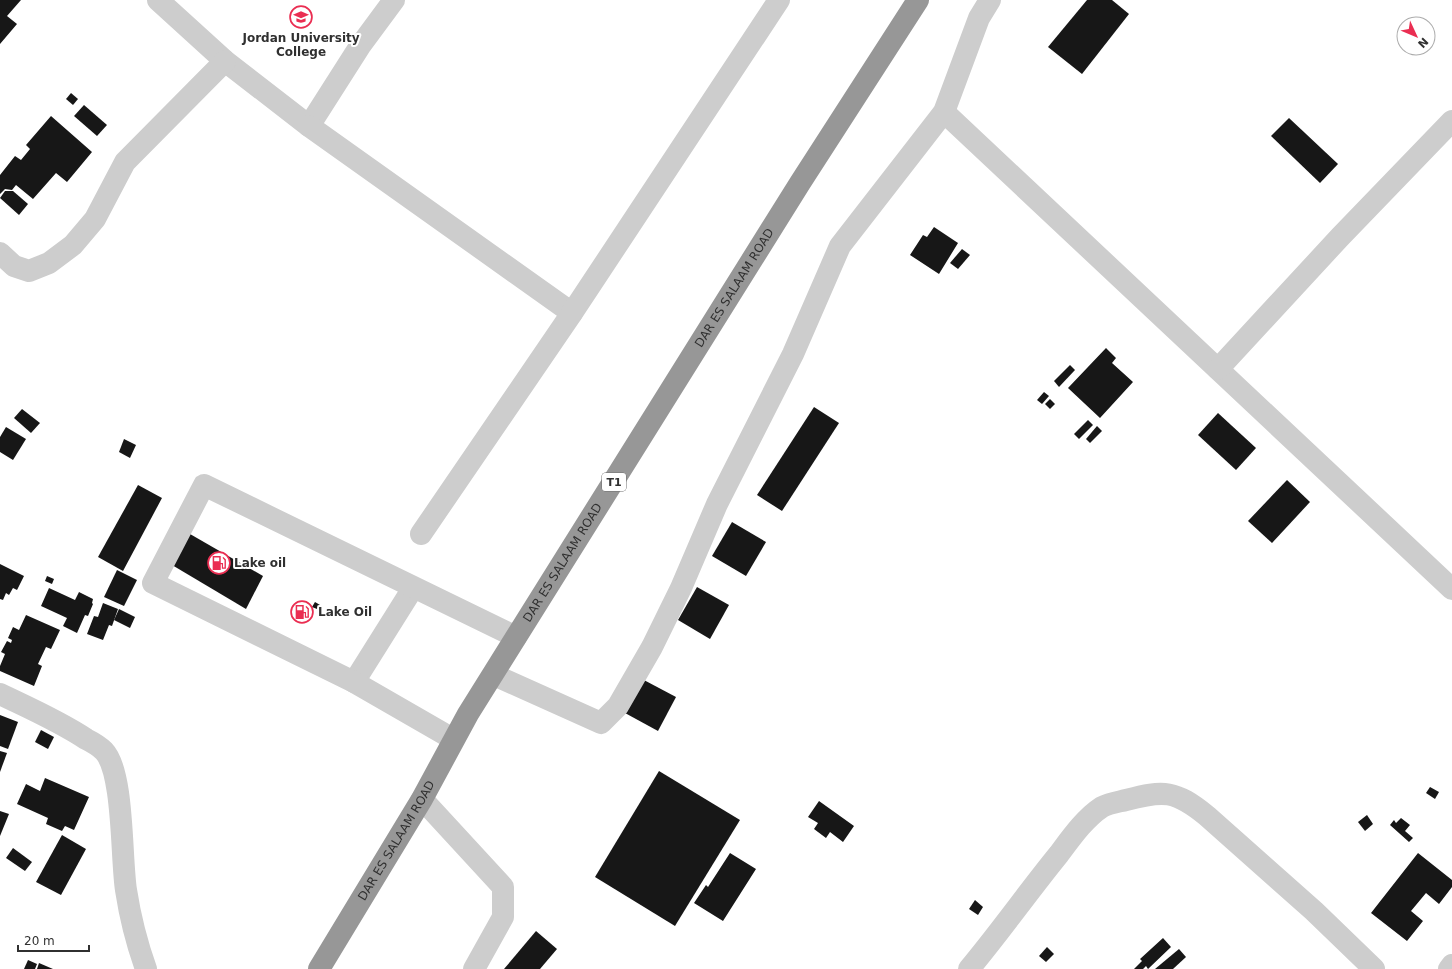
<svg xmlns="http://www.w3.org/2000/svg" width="1452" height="969" font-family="'DejaVu Sans',sans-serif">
	<rect width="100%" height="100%" fill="#fff"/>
	<g fill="#171717">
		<path d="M 0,0 L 21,0 L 7,16 L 17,24 L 0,44 Z"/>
		<path d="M 1087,0 L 1112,0 L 1129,14 L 1082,74 L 1048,47 Z"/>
		<path d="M 71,93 L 78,99 L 73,105 L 66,99 Z"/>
		<path d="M 84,105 L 107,125 L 97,136 L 74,116 Z"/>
		<path d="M 51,116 L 92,152 L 67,182 L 56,173 L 33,199 L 16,185 L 12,190 L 5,189 L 0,194 L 0,175 L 15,156 L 21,160 L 30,149 L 26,145 Z"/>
		<path d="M 1289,118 L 1338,164 L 1320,183 L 1271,136 Z"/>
		<path d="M 5,191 L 13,191 L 28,204 L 19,215 L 0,198 Z"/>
		<path d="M 934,227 L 958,243 L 939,274 L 910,255 L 923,235 L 927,237 Z"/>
		<path d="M 962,249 L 970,255 L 958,269 L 950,263 Z"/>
		<path d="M 1106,348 L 1116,358 L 1112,363 L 1133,382 L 1100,418 L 1068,388 Z"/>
		<path d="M 1070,365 L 1075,370 L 1059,387 L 1054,381 Z"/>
		<path d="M 1044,392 L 1049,396 L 1042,404 L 1037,400 Z"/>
		<path d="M 1050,399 L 1055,404 L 1050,409 L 1045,404 Z"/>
		<path d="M 814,407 L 839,423 L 782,511 L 757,495 Z"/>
		<path d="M 22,409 L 40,423 L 31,433 L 14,418 Z"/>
		<path d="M 1218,413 L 1256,448 L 1236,470 L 1198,435 Z"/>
		<path d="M 1088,420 L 1093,425 L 1079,439 L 1074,434 Z"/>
		<path d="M 1097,426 L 1102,431 L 1090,443 L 1086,439 Z"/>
		<path d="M 6,427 L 26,439 L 13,460 L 0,452 L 0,437 Z"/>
		<path d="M 124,439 L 136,445 L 130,458 L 119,452 Z"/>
		<path d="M 1287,480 L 1310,502 L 1272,543 L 1248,521 Z"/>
		<path d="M 138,485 L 162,498 L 123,571 L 98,557 Z"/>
		<path d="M 732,522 L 766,542 L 746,576 L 712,556 Z"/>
		<path d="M 190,534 L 263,576 L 246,609 L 172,565 Z"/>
		<path d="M 0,564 L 24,576 L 17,590 L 13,588 L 9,595 L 6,593 L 3,600 L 0,599 Z"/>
		<path d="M 117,570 L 137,580 L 124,606 L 104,597 Z"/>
		<path d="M 47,576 L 54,579 L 52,584 L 45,581 Z"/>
		<path d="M 697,587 L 729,605 L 710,639 L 678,620 Z"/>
		<path d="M 49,588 L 75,600 L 79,592 L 93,599 L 92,603 L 93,604 L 88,616 L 85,615 L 77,633 L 63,626 L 67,618 L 41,606 Z"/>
		<path d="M 315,602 L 320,605 L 317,609 L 312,607 Z"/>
		<path d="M 103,603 L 118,609 L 112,626 L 109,625 L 103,640 L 87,634 L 94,616 L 98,617 Z"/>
		<path d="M 119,609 L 135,617 L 130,628 L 114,620 Z"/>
		<path d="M 305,610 L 310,613 L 308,617 L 302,614 Z"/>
		<path d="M 26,615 L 60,630 L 51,649 L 46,647 L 38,664 L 42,666 L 34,686 L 0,671 L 0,666 L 5,654 L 1,652 L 7,641 L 11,643 L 12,640 L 8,638 L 13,627 L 19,630 Z"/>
		<path d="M 642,679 L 676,697 L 658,731 L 625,713 Z"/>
		<path d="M 0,715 L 18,722 L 8,749 L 0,746 Z"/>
		<path d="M 41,730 L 54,737 L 48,749 L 35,742 Z"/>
		<path d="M 0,751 L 7,753 L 0,772 Z"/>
		<path d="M 659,771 L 740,820 L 675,926 L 595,877 Z"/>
		<path d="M 45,778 L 89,797 L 74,830 L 65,826 L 62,831 L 46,824 L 48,818 L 17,804 L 26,784 L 40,791 Z"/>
		<path d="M 1430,787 L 1439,792 L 1435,799 L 1426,793 Z"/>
		<path d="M 819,801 L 854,826 L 843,842 L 830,832 L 826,838 L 814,829 L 818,823 L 808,817 Z"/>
		<path d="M 0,811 L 9,814 L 0,836 Z"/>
		<path d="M 1367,815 L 1373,824 L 1365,831 L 1358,822 Z"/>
		<path d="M 1401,818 L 1410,825 L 1405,831 L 1413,838 L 1409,842 L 1390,825 L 1394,820 L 1396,823 Z"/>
		<path d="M 62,835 L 86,849 L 61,895 L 36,882 Z"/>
		<path d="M 13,848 L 32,862 L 25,871 L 6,858 Z"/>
		<path d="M 730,853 L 756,869 L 723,921 L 694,903 L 706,885 L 708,887 Z"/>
		<path d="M 1418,853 L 1452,880 L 1452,887 L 1439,904 L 1426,893 L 1411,911 L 1423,921 L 1407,941 L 1371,913 Z"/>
		<path d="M 975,900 L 983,907 L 978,915 L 969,909 Z"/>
		<path d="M 536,931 L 557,949 L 540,969 L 504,969 Z"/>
		<path d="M 1163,938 L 1171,947 L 1148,969 L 1146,966 L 1143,969 L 1134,969 L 1142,961 L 1140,959 Z"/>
		<path d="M 1047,947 L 1054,954 L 1046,962 L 1039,956 Z"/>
		<path d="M 1179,949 L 1186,957 L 1173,969 L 1155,969 Z"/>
		<path d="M 28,960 L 37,964 L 35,969 L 24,969 Z"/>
		<path d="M 39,963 L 53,969 L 37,969 Z"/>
	</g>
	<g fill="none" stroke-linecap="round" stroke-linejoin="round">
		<g stroke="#cdcdcd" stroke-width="22">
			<path d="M 158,0 L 225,61 L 309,126 L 360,46 L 394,0"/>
			<path d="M 944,112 L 1452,589"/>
			<path d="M 309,126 L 572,313"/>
			<path d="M 0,253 L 14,266 L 29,271 L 49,263 L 73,245 L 95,219 L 125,162 L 225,61"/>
			<path d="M 1218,369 L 1340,237 L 1452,121"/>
			<path d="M 421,534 L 572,313 L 779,0"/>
			<path d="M 494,675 L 601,723 L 618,706 L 652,647 L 681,588 L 717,504 L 793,354 L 840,246 L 944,112 L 979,18 L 990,0"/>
			<path d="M 354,682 L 413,588"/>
			<path d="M 0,694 C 29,708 59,721 86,739 C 92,742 99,746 104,751 C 124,772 121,858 126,890 C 130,916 137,944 146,969"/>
			<path d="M 453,739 L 354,682 L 153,583 L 204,485 L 516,637"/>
			<path d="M 422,799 L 503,887 L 503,917 L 474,969"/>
			<path d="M 969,969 C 1000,932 1028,892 1059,854 C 1071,838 1085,818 1102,807 C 1110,803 1118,802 1126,800 C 1164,790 1175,790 1207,816 L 1314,911 L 1374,969"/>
			<path d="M 1449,969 L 1452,965"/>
		</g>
		<path stroke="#979797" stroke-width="22" id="s1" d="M 319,969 L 422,799 L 468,714 L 800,183 L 918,0"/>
	</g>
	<defs>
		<g id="university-ring" transform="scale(1.15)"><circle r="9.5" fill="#fff" stroke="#ea2e52" stroke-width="1.5"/><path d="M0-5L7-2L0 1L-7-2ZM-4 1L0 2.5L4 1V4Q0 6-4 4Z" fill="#ea2e52"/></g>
		<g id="fuel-ring" transform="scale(1.15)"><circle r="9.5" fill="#fff" stroke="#ea2e52" stroke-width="1.5"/><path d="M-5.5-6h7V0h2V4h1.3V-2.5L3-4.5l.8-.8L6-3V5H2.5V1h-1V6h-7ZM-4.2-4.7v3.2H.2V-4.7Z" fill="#ea2e52"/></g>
	</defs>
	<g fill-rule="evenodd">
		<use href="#university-ring" x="301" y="17"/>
		<use href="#fuel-ring" x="219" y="563"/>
		<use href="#fuel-ring" x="302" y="612"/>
	</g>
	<g text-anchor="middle" stroke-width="4" stroke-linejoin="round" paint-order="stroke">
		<rect fill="#fff" stroke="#6e6e6e" stroke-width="1" x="602" y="473" width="24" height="18" rx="3"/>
		<g font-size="11" font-weight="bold" fill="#303030">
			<text x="614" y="486">T1</text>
		</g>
		<g font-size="12" font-weight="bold" fill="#303030" stroke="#fff" text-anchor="start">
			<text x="301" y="42" text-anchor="middle">Jordan University<tspan x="301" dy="14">College</tspan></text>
			<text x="234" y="567">Lake oil</text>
			<text x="318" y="616">Lake Oil</text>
		</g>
		<g font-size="12" fill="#303030" stroke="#fff">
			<text dy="4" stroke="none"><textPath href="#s1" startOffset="798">DAR ES SALAAM ROAD</textPath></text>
			<text dy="4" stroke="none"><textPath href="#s1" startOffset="474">DAR ES SALAAM ROAD</textPath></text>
			<text dy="4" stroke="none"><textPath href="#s1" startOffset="150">DAR ES SALAAM ROAD</textPath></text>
		</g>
	</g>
	<g transform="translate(1416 36) rotate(134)"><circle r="19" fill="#ffffff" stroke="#acacac"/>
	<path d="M0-3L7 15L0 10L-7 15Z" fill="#ea2e52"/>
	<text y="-6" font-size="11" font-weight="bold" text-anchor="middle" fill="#303030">N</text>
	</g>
	<path d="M18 945v6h71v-6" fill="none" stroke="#303030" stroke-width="2"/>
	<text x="24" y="945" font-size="12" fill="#303030" stroke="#ffffff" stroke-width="3" paint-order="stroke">20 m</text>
</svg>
